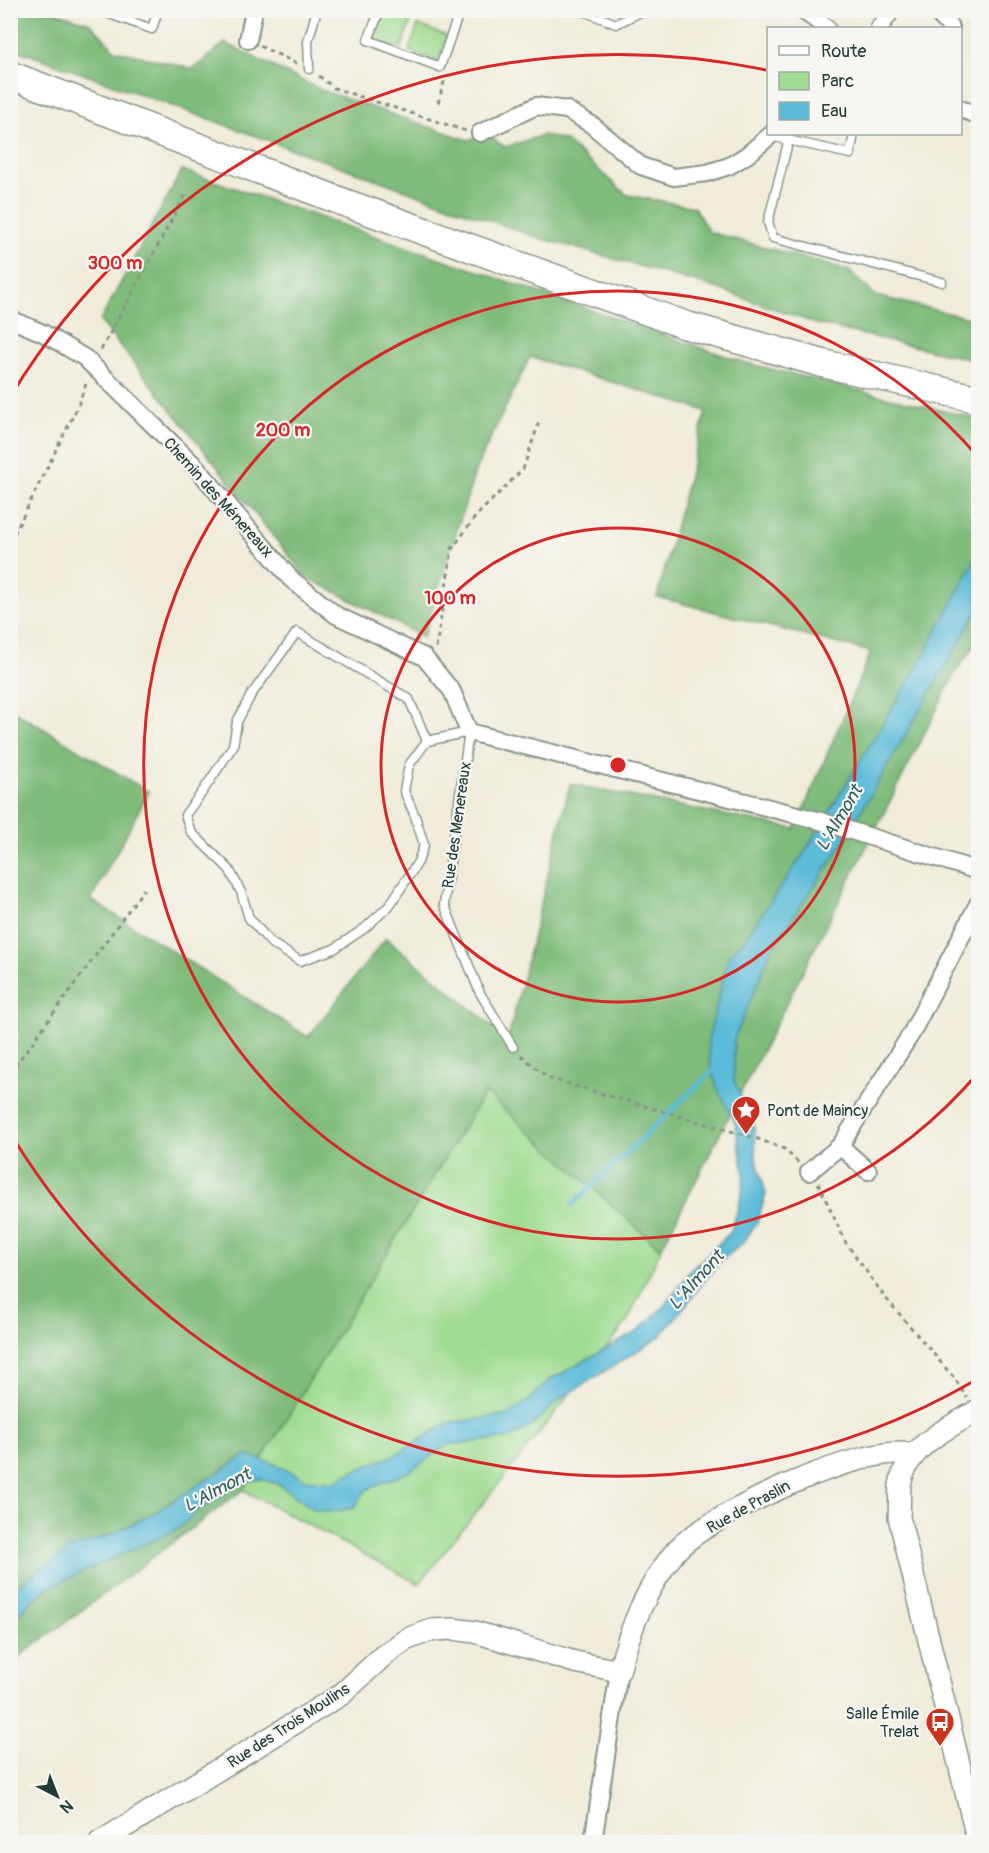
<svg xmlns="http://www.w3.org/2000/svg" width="989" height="1853" font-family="Pangolin,sans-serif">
	<rect width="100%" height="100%" fill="#f6f6f2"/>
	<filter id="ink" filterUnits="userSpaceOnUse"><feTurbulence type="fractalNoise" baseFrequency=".0167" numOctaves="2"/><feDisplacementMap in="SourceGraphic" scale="12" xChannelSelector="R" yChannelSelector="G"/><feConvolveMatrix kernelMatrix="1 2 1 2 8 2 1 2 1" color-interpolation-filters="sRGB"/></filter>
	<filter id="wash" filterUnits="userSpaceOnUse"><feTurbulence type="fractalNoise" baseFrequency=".008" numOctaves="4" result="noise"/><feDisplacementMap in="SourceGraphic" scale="24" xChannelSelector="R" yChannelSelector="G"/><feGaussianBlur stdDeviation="1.35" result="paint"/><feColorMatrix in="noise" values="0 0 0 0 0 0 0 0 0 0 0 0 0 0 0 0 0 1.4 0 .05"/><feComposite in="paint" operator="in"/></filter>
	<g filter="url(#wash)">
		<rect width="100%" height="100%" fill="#f1ecda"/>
		<g fill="#9fdb90" stroke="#5f8c62" stroke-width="1.5">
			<path d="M 384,11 L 399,11 L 413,15 L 401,49 L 374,39 Z"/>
			<path d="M 418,25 L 447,36 L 438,62 L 409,51 Z"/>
			<path d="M 485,1092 L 661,1249 L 627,1322 L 419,1584 L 243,1490 Z"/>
		</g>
		<g fill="#7fbb7a" stroke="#4f7c57" stroke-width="1.5">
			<path d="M 10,11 L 52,11 L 90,23 L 115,50 L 193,69 L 225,43 L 321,90 L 468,140 L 487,134 L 505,147 L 544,135 L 566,141 L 627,195 L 694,207 L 709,232 L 848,270 L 876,296 L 978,320 L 978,361 L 817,324 L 710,286 L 536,237 L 11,48 Z"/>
			<path d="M 182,170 L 746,363 L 978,419 L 978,641 L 957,670 L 661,1249 L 485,1092 L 243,1490 L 11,1663 L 11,709 L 149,792 L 91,900 L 308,1037 L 386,938 L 508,1039 L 570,784 L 795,829 L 871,652 L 657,597 L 706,411 L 530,357 L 477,466 L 423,637 L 306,577 L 100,321 Z"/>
		</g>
		<path fill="#5bbbd9" stroke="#3d7c86" stroke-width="1.5" d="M 978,554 L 978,610 L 838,851 L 772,948 L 734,1039 L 734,1081 L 754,1126 L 756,1158 L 766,1194 L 757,1222 L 744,1242 L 721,1261 L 660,1337 L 560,1399 L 533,1425 L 510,1438 L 447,1445 L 410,1471 L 366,1490 L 354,1508 L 330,1512 L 313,1509 L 280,1485 L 261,1479 L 243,1482 L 197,1511 L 180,1528 L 49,1587 L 28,1604 L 11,1624 L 10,1591 L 70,1549 L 112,1534 L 154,1513 L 246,1455 L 272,1463 L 305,1479 L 332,1482 L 359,1469 L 395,1455 L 447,1423 L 507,1415 L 528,1401 L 549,1380 L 637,1332 L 665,1305 L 691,1270 L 731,1232 L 742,1194 L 744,1173 L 735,1123 L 717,1087 L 710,1064 L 708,1040 L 729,956 L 744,940 L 806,850 L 917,668 Z"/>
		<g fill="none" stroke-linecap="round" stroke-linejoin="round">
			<path stroke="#5bbbd9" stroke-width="4.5" d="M 572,1205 L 716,1068"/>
		</g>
	</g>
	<g filter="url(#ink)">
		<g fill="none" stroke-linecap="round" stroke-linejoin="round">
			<g stroke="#889487" stroke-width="11">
				<g id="service">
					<path d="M 98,10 L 152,29 L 158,10"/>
					<path d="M 380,10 L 368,40 L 440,67 L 460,10"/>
					<path d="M 581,10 L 616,24 L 644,10"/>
					<path d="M 309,69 L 308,41 L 317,10"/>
					<path d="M 770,136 L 850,154 L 854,134"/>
					<path d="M 789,139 L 768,222 L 773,238 L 942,282"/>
					<path d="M 427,741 L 409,699 L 297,632 L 251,695 L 237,722 L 233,746 L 203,791 L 185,815 L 191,832 L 229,869 L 241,892 L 249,918 L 271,943 L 300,961 L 334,949 L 365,928 L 389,906 L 418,862 L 424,845 L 415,816 L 404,791 L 409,765 L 427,741 L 469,732 L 444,904 L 480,993 L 513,1047"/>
				</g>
			</g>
			<g stroke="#889487" stroke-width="20">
				<g id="minor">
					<path d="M 802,10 L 827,28"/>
					<path d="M 935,10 L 951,28"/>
					<path d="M 879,28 L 892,10"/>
					<path d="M 248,40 L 254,10"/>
					<path d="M 960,109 L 978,115"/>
					<path d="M 480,133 L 536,106 L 567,110 L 592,125 L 641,166 L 674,177 L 707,173 L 729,166 L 747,155 L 772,134"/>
					<path d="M 10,319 L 43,333 L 85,358 L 196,467 L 291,579 L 336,615 L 424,657 L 452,691 L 469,732 L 817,820 L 978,871"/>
					<path d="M 840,1146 L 868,1171"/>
					<path d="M 809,1172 L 840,1146 L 911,1034 L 978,904"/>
					<path d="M 593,1842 L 619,1671"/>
				</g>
			</g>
			<g stroke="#889487" stroke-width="24">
				<g id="tertiary">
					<path d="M 100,1842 L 342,1694 L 384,1655 L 407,1639 L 432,1630 L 453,1629 L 475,1632 L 575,1662 L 619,1671 C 631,1626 646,1588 675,1552 C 705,1516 869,1440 913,1455"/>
					<path d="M 978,1842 L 899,1517 C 900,1507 899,1495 900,1485 C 907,1445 948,1429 978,1410"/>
				</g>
			</g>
			<g stroke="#889487" stroke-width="30">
				<path id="primary" d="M 10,75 L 343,202 L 685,325 L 821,363 L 978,399"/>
			</g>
			<g stroke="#889487" stroke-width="3" stroke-dasharray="4.5 4.5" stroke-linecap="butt">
				<path d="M 260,46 L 298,64"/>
				<path d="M 319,76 L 334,88 L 466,131"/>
				<path d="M 438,103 L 444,82 L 443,77"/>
				<path d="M 101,350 L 187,192"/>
				<path d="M 10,542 L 77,408 L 87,381"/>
				<path d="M 436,648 L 452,549 L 476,516 L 523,469 L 539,422"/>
				<path d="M 521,1055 L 548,1078 L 758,1139 L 784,1149 L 799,1163"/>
				<path d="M 10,1073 L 144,889"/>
				<path d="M 818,1183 L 846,1243 L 884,1296 L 955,1379 L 967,1398"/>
			</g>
			<use href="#service" stroke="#fff" stroke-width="8"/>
			<use href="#minor" stroke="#fff" stroke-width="16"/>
			<use href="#tertiary" stroke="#fff" stroke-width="21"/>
			<use href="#primary" stroke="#fff" stroke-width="27"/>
		</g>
	</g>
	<g fill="none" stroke="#d62828" stroke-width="3">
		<circle cx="618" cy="765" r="237"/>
		<path d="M978 1073A474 474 0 1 1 978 457"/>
		<path d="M974 1381A711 711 0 0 1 12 1136M12 394A711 711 0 0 1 766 70"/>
	</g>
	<defs>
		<g id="sight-pin" transform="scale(1.5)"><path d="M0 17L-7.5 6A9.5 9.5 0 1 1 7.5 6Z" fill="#c8321e" stroke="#f6f6f2"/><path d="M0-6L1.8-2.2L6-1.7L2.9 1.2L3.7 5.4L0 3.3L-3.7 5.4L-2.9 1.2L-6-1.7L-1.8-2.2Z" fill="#fff"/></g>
		<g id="bus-pin" transform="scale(1.5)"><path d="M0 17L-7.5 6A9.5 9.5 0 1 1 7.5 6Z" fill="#c8321e" stroke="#f6f6f2"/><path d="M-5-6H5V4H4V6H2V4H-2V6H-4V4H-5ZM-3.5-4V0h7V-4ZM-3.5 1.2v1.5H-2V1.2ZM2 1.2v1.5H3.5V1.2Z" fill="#fff"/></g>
	</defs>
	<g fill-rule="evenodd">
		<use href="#sight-pin" x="746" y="1110"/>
		<use href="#bus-pin" x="940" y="1722"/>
	</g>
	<g text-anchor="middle" stroke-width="4.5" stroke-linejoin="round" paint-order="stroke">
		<g font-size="16" fill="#1f3d34" stroke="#f6f6f2">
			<text transform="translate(219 497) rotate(48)" y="6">Chemin des Ménereaux</text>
			<text transform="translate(456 825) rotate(-82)" y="6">Rue des Menereaux</text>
			<text transform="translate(748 1506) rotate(-29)" y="6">Rue de Praslin</text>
			<text transform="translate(288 1725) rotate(-33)" y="6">Rue des Trois Moulins</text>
		</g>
		<g font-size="16" fill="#1f3d34" stroke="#f6f6f2" text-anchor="start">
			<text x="767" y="1116">Pont de Maincy</text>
			<text x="919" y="1719" text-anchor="end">Salle Émile<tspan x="919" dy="18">Trelat</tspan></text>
		</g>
		<g font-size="18" font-style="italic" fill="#2e5c5d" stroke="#f6f6f2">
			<text transform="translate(839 818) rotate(-59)" y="6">L'Almont</text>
			<text transform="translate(696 1280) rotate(-48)" y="6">L'Almont</text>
			<text transform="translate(217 1490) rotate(-28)" y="6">L'Almont</text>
		</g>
	</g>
	<circle cx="618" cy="765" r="9" fill="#d62828" stroke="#f6f6f2" stroke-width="3"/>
	<g font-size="18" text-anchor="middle" font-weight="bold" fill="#d62828" stroke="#f6f6f2" stroke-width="4.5" stroke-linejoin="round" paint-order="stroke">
		<text x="115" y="269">300 m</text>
		<text x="283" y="436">200 m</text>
		<text x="450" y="604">100 m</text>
	</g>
	<rect width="989" height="1853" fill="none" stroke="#f6f6f2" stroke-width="36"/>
	<rect x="767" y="27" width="195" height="108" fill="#f6f6f2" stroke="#a0aca6" stroke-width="1.5"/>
	<rect x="779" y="46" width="30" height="9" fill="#ffffff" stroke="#a0aca6" stroke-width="1.5"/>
	<text x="821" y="57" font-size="18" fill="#1f3d34">Route</text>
	<rect x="779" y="72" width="30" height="18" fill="#9fdb90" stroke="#a0aca6" stroke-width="1.5"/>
	<text x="821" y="87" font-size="18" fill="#1f3d34">Parc</text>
	<rect x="779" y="102" width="30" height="18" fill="#5bbbd9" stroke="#a0aca6" stroke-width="1.5"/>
	<text x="821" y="117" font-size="18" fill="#1f3d34">Eau</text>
	<g transform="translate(57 1796) rotate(138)" stroke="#f6f6f2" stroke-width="4.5" paint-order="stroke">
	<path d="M0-4.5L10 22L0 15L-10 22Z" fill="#1f3d34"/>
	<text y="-9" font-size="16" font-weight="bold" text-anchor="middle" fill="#1f3d34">N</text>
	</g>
</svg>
